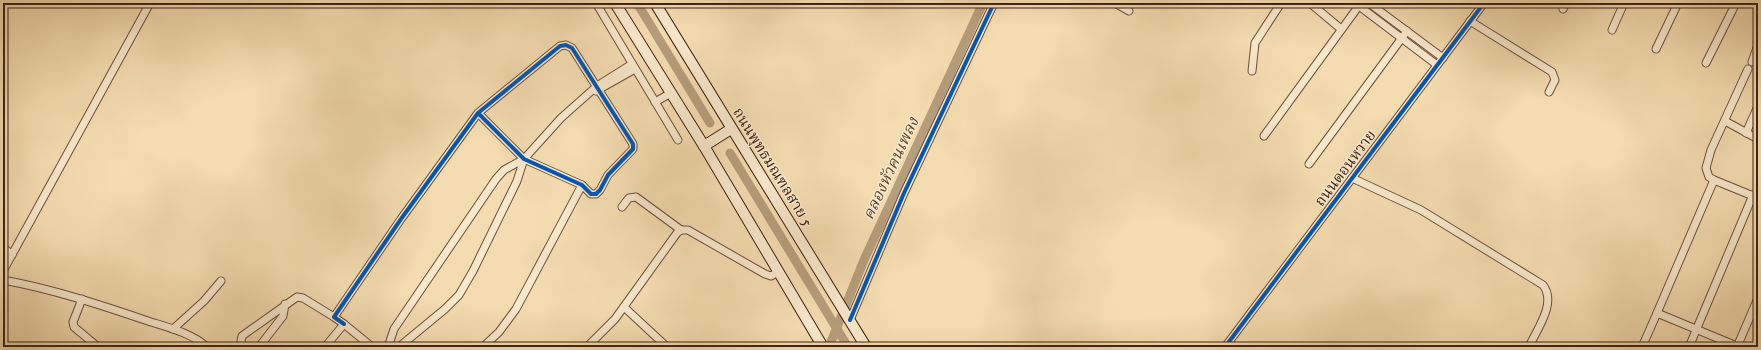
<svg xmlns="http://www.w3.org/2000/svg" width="1761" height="350" font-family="'IM FELL DW Pica','Noto Serif Thai',serif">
	<rect width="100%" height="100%" fill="#f4dcb0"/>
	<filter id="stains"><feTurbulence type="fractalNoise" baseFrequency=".005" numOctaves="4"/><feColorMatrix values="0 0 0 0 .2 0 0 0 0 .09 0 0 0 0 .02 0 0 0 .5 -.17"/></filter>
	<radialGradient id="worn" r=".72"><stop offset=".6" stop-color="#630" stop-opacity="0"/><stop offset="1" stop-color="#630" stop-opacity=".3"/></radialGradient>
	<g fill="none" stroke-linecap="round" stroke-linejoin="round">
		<g stroke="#b69d7b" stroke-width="9">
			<path d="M 637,3 L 710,123"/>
			<path d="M 730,153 L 848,347"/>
			<path d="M 829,347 L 864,260 L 983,3"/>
		</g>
		<g stroke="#6c503b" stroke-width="9">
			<g id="minor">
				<path d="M 596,3 L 678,140"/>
				<path d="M 1115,3 L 1129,11"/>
				<path d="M 1310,3 L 1341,29"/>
				<path d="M 1369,3 L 1443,58"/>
				<path d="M 1363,9 L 1437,65"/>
				<path d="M 1563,9 L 1566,3"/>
				<path d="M 1470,21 L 1552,72 L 1555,80 L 1549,92"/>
				<path d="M 1612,30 L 1624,3"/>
				<path d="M 1656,49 L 1678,3"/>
				<path d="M 1752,62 L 1758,45"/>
				<path d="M 1706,63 L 1736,3"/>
				<path d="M 1748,69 L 1711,150 L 1706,168 L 1709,177 L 1714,180 L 1758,198"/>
				<path d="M 1252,71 L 1255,43 L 1281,3"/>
				<path d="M 596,91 L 635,69"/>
				<path d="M 655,102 L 671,93"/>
				<path d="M 1725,121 L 1758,139"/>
				<path d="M 1746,133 L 1758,106"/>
				<path d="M 1264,136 L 1358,7"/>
				<path d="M 1309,164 L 1407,31"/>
				<path d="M 1352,178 L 1421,210 L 1543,285 C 1557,303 1537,329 1529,347"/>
				<path d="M 622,207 L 629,198 L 636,197 L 681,230"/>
				<path d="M 3,247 L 12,255"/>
				<path d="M 3,271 L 150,3"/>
				<path d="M 3,280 C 52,289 98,304 145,320 C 166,327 190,332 207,347"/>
				<path d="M 82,299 L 73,322 L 74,327 L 98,347"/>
				<path d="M 624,307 L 667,347"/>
				<path d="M 1657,313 L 1714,180"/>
				<path d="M 850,320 L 904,193 L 994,3"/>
				<path d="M 344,324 L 334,317 L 401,219 L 478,113 L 560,46 L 566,45 L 572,48 L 633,144 L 633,149 L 608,175 L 600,190 L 596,194 L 591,194 L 582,185 L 524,159 L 478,113"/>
				<path d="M 173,329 L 204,301 L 221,281"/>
				<path d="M 243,347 L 241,341 L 242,336 L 297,297 L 303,298 L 334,317"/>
				<path d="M 259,347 L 283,316 L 285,304"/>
				<path d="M 325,347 L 344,324 L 372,347"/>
				<path d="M 388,347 L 394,329 L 496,179 L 504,170 L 524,159 L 561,118 L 597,86 L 632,64"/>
				<path d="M 399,347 L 445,309 L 459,295 L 473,271 L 517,181 L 524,159"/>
				<path d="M 483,347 L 499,332 L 516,309 L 582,185"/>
				<path d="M 587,347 L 615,319 L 677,233 L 681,230 L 688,230 L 765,274 L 771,276 L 778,272"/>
				<path d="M 1225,347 L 1484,3"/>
				<path d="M 1642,347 L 1657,313 L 1739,347"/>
				<path d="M 1689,347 L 1753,195"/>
				<path d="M 1737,347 L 1758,298"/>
			</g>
		</g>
		<g stroke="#3f2214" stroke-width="12">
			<g id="secondary">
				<path d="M 615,3 L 704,146 L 823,347"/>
				<path d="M 655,3 L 866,347"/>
				<path d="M 704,146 L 731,129"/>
			</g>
		</g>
		<use href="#minor" stroke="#f8e8cc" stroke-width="7"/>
		<use href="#secondary" stroke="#f8e8cc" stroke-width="10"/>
		<g stroke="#f8e8cc" stroke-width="6">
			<g id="cycleway">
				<path d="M 850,320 L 904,193 L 994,3"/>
				<path d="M 344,324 L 334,317 L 401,219 L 478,113 L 560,46 L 566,45 L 572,48 L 633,144 L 633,149 L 608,175 L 600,190 L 596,194 L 591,194 L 582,185 L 524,159 L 478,113"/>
				<path d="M 1225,347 L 1484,3"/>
			</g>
		</g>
		<use href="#cycleway" stroke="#0057b8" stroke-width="4"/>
	</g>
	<g text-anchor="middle" stroke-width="3" stroke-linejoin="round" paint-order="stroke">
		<g font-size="15" fill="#3f2214" stroke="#f8e8cc">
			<text transform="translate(773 167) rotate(58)" y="5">ถนนพุทธมณฑลสาย 5</text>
			<text transform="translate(1345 168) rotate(-53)" y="5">ถนนดอนหวาย</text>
		</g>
		<g font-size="16" font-style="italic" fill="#634733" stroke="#f8e8cc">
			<text transform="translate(890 168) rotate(-65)" y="6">คลองหัวคนเพลง</text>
		</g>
	</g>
	<rect width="1761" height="350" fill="none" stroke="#f4dcb0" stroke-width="16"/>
	<rect x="4" y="4" width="1753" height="342" fill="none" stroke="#3f2214" stroke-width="2"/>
	<rect x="8" y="8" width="1745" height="334" fill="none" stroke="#3f2214"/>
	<rect width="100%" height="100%" filter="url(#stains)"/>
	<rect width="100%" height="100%" fill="url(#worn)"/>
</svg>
